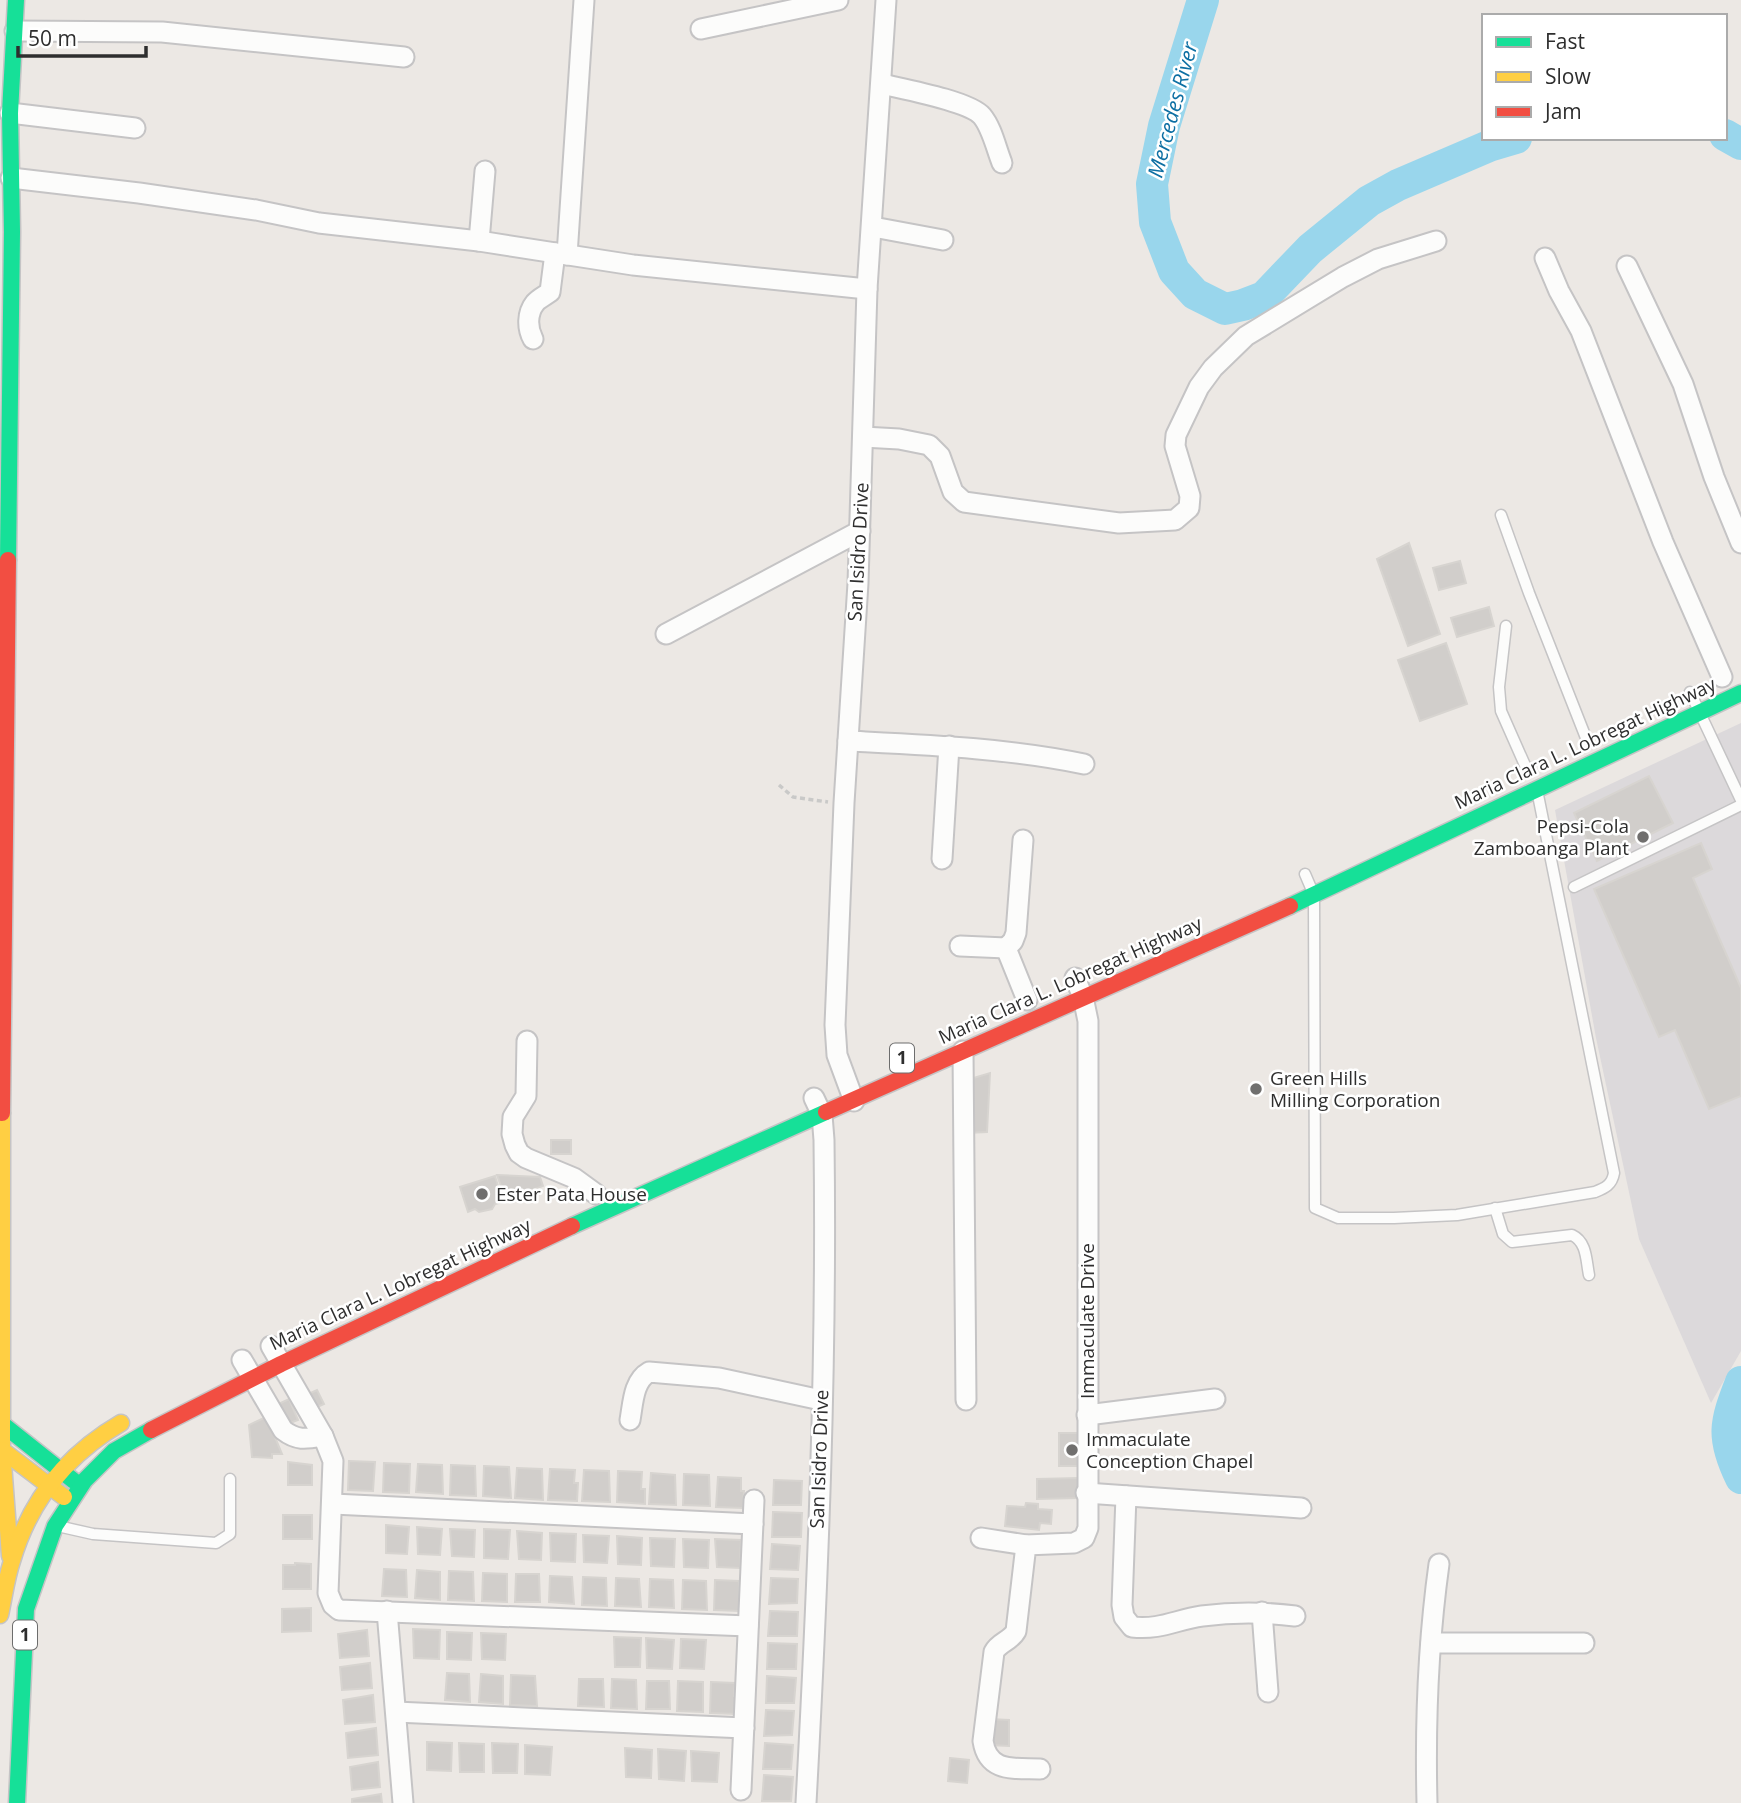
<svg xmlns="http://www.w3.org/2000/svg" width="1741" height="1803" font-family="'Open Sans',sans-serif">
	<rect width="100%" height="100%" fill="#ece8e4"/>
	<path fill="#dcd9db" d="M 1741,723 L 1741,1351 L 1711,1403 L 1639,1239 L 1596,1038 L 1555,810 Z"/>
	<g fill="none" stroke-linecap="round" stroke-linejoin="round">
		<g stroke="#99d6ec" stroke-width="32">
			<path d="M 1203,0 L 1164,126 L 1152,184 L 1155,222 L 1174,271 L 1195,294 L 1225,309 L 1243,305 L 1264,297 L 1310,249 L 1369,201 L 1398,185 L 1489,146 L 1516,138"/>
			<path d="M 1725,135 L 1741,144"/>
			<path d="M 1741,1382 C 1725,1423 1721,1437 1741,1478"/>
		</g>
	</g>
	<g fill="#d1cecb" stroke="#d7d4d0" stroke-width="2">
		<path d="M 1409,543 L 1440,634 L 1408,646 L 1377,559 Z"/>
		<path d="M 1460,561 L 1466,583 L 1439,590 L 1433,568 Z"/>
		<path d="M 1489,607 L 1494,626 L 1457,637 L 1451,618 Z"/>
		<path d="M 1446,643 L 1467,704 L 1420,721 L 1398,660 Z"/>
		<path d="M 1649,776 L 1673,823 L 1597,861 L 1574,813 Z"/>
		<path d="M 1701,843 L 1712,869 L 1693,878 L 1741,988 L 1741,1096 L 1709,1109 L 1675,1030 L 1659,1037 L 1594,889 Z"/>
		<path d="M 990,1073 L 987,1132 L 967,1133 L 970,1079 Z"/>
		<rect x="551" y="1140" width="20" height="14"/>
		<path d="M 497,1175 L 540,1177 L 543,1186 L 506,1200 Z"/>
		<path d="M 495,1176 L 503,1202 L 495,1204 L 492,1209 L 479,1212 L 475,1209 L 468,1212 L 460,1187 Z"/>
		<path d="M 317,1390 L 324,1404 L 313,1409 L 306,1395 Z"/>
		<path d="M 289,1399 L 298,1420 L 283,1426 L 274,1406 Z"/>
		<path d="M 268,1416 L 274,1428 L 272,1430 L 282,1454 L 272,1454 L 272,1458 L 252,1457 L 249,1425 Z"/>
		<rect x="1059" y="1433" width="25" height="33"/>
		<path d="M 349,1461 L 375,1462 L 373,1491 L 348,1490 Z"/>
		<path d="M 288,1462 L 312,1465 L 312,1485 L 288,1485 Z"/>
		<path d="M 384,1463 L 410,1464 L 409,1493 L 383,1492 Z"/>
		<path d="M 418,1464 L 442,1465 L 443,1494 L 416,1492 Z"/>
		<path d="M 451,1465 L 475,1466 L 476,1496 L 450,1495 Z"/>
		<path d="M 484,1466 L 509,1467 L 511,1498 L 483,1496 Z"/>
		<path d="M 517,1468 L 542,1469 L 543,1500 L 515,1498 Z"/>
		<path d="M 550,1469 L 575,1470 L 574,1483 L 578,1483 L 577,1501 L 548,1500 Z"/>
		<path d="M 584,1470 L 609,1471 L 610,1502 L 582,1501 Z"/>
		<path d="M 618,1471 L 642,1472 L 641,1489 L 645,1489 L 645,1504 L 617,1502 Z"/>
		<path d="M 651,1473 L 675,1475 L 676,1505 L 649,1504 Z"/>
		<path d="M 684,1474 L 709,1475 L 710,1506 L 683,1505 Z"/>
		<path d="M 718,1477 L 741,1478 L 741,1491 L 744,1491 L 743,1508 L 716,1507 Z"/>
		<path d="M 1079,1478 L 1079,1498 L 1037,1499 L 1037,1479 Z"/>
		<path d="M 774,1480 L 802,1481 L 801,1505 L 773,1505 Z"/>
		<path d="M 1026,1503 L 1038,1504 L 1038,1509 L 1052,1510 L 1051,1524 L 1040,1523 L 1039,1530 L 1005,1526 L 1007,1506 L 1025,1507 Z"/>
		<path d="M 773,1512 L 802,1513 L 801,1537 L 772,1537 Z"/>
		<rect x="283" y="1515" width="29" height="24"/>
		<path d="M 386,1525 L 409,1527 L 407,1554 L 386,1553 Z"/>
		<path d="M 417,1527 L 442,1529 L 440,1555 L 418,1554 Z"/>
		<path d="M 450,1529 L 475,1530 L 474,1557 L 452,1556 Z"/>
		<path d="M 484,1529 L 510,1530 L 508,1559 L 484,1558 Z"/>
		<path d="M 517,1531 L 542,1533 L 541,1560 L 519,1559 Z"/>
		<path d="M 550,1533 L 576,1534 L 575,1562 L 551,1561 Z"/>
		<path d="M 583,1535 L 609,1536 L 607,1563 L 584,1562 Z"/>
		<path d="M 617,1536 L 642,1538 L 641,1565 L 618,1564 Z"/>
		<path d="M 650,1538 L 675,1539 L 674,1567 L 651,1566 Z"/>
		<path d="M 683,1539 L 709,1540 L 708,1568 L 684,1567 Z"/>
		<path d="M 715,1539 L 741,1540 L 740,1568 L 717,1567 Z"/>
		<path d="M 772,1544 L 800,1546 L 798,1570 L 770,1569 Z"/>
		<path d="M 295,1563 L 311,1564 L 311,1589 L 283,1589 L 283,1565 L 295,1565 Z"/>
		<path d="M 384,1569 L 406,1570 L 407,1597 L 382,1596 Z"/>
		<path d="M 417,1570 L 440,1572 L 440,1600 L 415,1598 Z"/>
		<path d="M 449,1571 L 473,1572 L 474,1601 L 448,1600 Z"/>
		<path d="M 483,1573 L 507,1574 L 507,1602 L 482,1601 Z"/>
		<path d="M 516,1574 L 539,1574 L 540,1602 L 515,1602 Z"/>
		<path d="M 550,1576 L 572,1577 L 574,1604 L 549,1602 Z"/>
		<path d="M 583,1577 L 606,1578 L 607,1606 L 582,1605 Z"/>
		<path d="M 616,1578 L 639,1579 L 641,1607 L 615,1606 Z"/>
		<path d="M 771,1578 L 798,1579 L 797,1603 L 769,1604 Z"/>
		<path d="M 650,1579 L 673,1580 L 674,1608 L 649,1607 Z"/>
		<path d="M 683,1580 L 706,1581 L 707,1610 L 682,1609 Z"/>
		<path d="M 715,1580 L 739,1581 L 739,1611 L 714,1610 Z"/>
		<path d="M 311,1608 L 311,1631 L 282,1632 L 282,1609 Z"/>
		<path d="M 770,1611 L 798,1612 L 797,1636 L 768,1636 Z"/>
		<path d="M 413,1629 L 440,1630 L 439,1659 L 414,1658 Z"/>
		<path d="M 367,1630 L 369,1656 L 340,1658 L 338,1634 Z"/>
		<path d="M 447,1632 L 472,1633 L 471,1660 L 447,1659 Z"/>
		<path d="M 481,1633 L 506,1634 L 505,1660 L 482,1659 Z"/>
		<path d="M 614,1637 L 641,1638 L 640,1667 L 615,1667 Z"/>
		<path d="M 646,1638 L 674,1640 L 672,1669 L 647,1668 Z"/>
		<path d="M 681,1639 L 706,1640 L 704,1669 L 680,1668 Z"/>
		<path d="M 768,1643 L 797,1644 L 796,1669 L 767,1669 Z"/>
		<path d="M 370,1663 L 372,1688 L 342,1690 L 340,1667 Z"/>
		<path d="M 447,1673 L 469,1674 L 470,1702 L 445,1700 Z"/>
		<path d="M 481,1674 L 503,1676 L 503,1704 L 479,1702 Z"/>
		<path d="M 511,1675 L 535,1676 L 537,1706 L 510,1705 Z"/>
		<path d="M 767,1676 L 796,1678 L 794,1703 L 766,1703 Z"/>
		<path d="M 579,1679 L 603,1679 L 604,1707 L 578,1706 Z"/>
		<path d="M 612,1679 L 636,1680 L 637,1709 L 611,1708 Z"/>
		<path d="M 647,1681 L 669,1681 L 670,1709 L 646,1709 Z"/>
		<path d="M 678,1681 L 703,1682 L 703,1712 L 677,1711 Z"/>
		<path d="M 711,1682 L 735,1683 L 734,1696 L 738,1696 L 737,1714 L 710,1713 Z"/>
		<path d="M 373,1695 L 375,1722 L 345,1724 L 343,1700 Z"/>
		<path d="M 766,1710 L 794,1711 L 792,1735 L 764,1736 Z"/>
		<path d="M 989,1719 L 1009,1720 L 1009,1746 L 989,1745 Z"/>
		<path d="M 376,1728 L 378,1755 L 348,1758 L 346,1733 Z"/>
		<path d="M 427,1742 L 452,1743 L 451,1771 L 427,1770 Z"/>
		<path d="M 459,1743 L 484,1744 L 484,1772 L 460,1772 Z"/>
		<path d="M 492,1743 L 518,1744 L 517,1773 L 493,1773 Z"/>
		<path d="M 765,1743 L 793,1745 L 791,1769 L 763,1769 Z"/>
		<path d="M 525,1745 L 552,1747 L 550,1775 L 525,1774 Z"/>
		<path d="M 625,1748 L 652,1750 L 651,1778 L 626,1777 Z"/>
		<path d="M 658,1749 L 686,1751 L 684,1781 L 659,1779 Z"/>
		<path d="M 691,1751 L 719,1753 L 717,1782 L 692,1781 Z"/>
		<path d="M 950,1758 L 969,1760 L 967,1783 L 948,1781 Z"/>
		<path d="M 378,1762 L 380,1787 L 352,1790 L 350,1767 Z"/>
		<path d="M 764,1775 L 793,1777 L 791,1801 L 762,1801 Z"/>
		<path d="M 381,1794 L 382,1803 L 352,1803 L 352,1799 Z"/>
	</g>
	<g fill="none" stroke-linecap="round" stroke-linejoin="round">
		<g stroke="#c5c4c5" stroke-width="13">
			<g id="lane">
				<path d="M 1501,515 L 1529,593 L 1588,743"/>
				<path d="M 1506,626 L 1499,687 L 1501,711 L 1528,772"/>
				<path d="M 1690,692 L 1741,800"/>
				<path d="M 1305,874 L 1314,895 L 1315,1208 L 1338,1218 L 1394,1218 L 1457,1215 L 1595,1192 C 1605,1188 1612,1185 1614,1173 L 1538,795"/>
				<path d="M 1574,887 L 1741,805"/>
				<path d="M 1495,1208 L 1503,1234 L 1512,1242 L 1572,1235 C 1587,1242 1586,1260 1589,1275"/>
				<path d="M 62,1527 L 93,1534 L 216,1543 L 230,1534 L 230,1479"/>
			</g>
		</g>
		<g stroke="#c5c4c5" stroke-width="23">
			<g id="street">
				<path d="M 701,29 L 838,0"/>
				<path d="M 15,31 L 162,32 L 404,57"/>
				<path d="M 882,84 C 903,89 969,101 982,116 C 992,128 996,148 1002,163"/>
				<path d="M 10,113 L 135,128"/>
				<path d="M 11,178 L 139,193 L 256,210 L 319,223 L 479,241 L 633,265 L 867,289"/>
				<path d="M 873,227 L 943,240"/>
				<path d="M 479,241 L 485,171"/>
				<path d="M 567,255 L 584,0"/>
				<path d="M 1545,258 L 1559,291 L 1581,331 L 1663,542 L 1722,677"/>
				<path d="M 1627,266 L 1683,384 L 1714,477 L 1741,543"/>
				<path d="M 533,339 C 527,328 527,313 535,303 C 538,299 546,295 550,292 L 555,253"/>
				<path d="M 863,437 L 899,439 L 929,445 L 940,456 L 953,492 L 964,502 L 1119,523 L 1175,520 L 1189,508 L 1190,496 L 1175,446 L 1176,435 L 1199,387 L 1213,368 L 1246,336 L 1343,277 L 1378,259 L 1436,241"/>
				<path d="M 666,634 L 860,531"/>
				<path d="M 848,741 C 927,745 1007,748 1084,764"/>
				<path d="M 1023,840 L 1016,933 L 1013,941 L 1006,948 L 1027,1000"/>
				<path d="M 942,859 L 949,746"/>
				<path d="M 960,946 L 1006,948"/>
				<path d="M 527,1041 L 526,1096 L 513,1117 L 512,1134 L 515,1145 L 519,1153 L 526,1158 L 574,1178 L 596,1194"/>
				<path d="M 963,1051 L 966,1400"/>
				<path d="M 854,1101 L 837,1055 L 835,1025 L 844,803 L 858,583 L 867,289 L 886,0"/>
				<path d="M 271,1346 L 323,1436 L 333,1461 L 328,1593 L 333,1605 L 339,1610 L 748,1626"/>
				<path d="M 242,1360 L 283,1430 C 297,1441 306,1439 323,1436"/>
				<path d="M 1087,1415 L 1215,1399"/>
				<path d="M 630,1420 C 633,1404 633,1381 649,1372 L 719,1378 L 821,1400"/>
				<path d="M 1086,1493 L 1301,1508"/>
				<path d="M 1126,1496 L 1122,1605 L 1124,1617 L 1132,1627 C 1161,1630 1175,1620 1202,1616 C 1233,1612 1264,1612 1295,1616"/>
				<path d="M 333,1504 L 753,1524"/>
				<path d="M 981,1538 L 1026,1545"/>
				<path d="M 387,1611 L 403,1803"/>
				<path d="M 1262,1612 L 1268,1692"/>
				<path d="M 1431,1643 L 1584,1643"/>
				<path d="M 396,1712 L 744,1728"/>
				<path d="M 1040,1769 C 1014,1768 988,1773 983,1741 L 994,1652 C 999,1642 1011,1641 1016,1631 L 1026,1545 L 1074,1543 L 1084,1538 L 1088,1528 L 1088,1021 L 1083,997 L 1075,978"/>
				<path d="M 741,1790 L 754,1500"/>
				<path d="M 806,1803 C 818,1582 827,1361 824,1140 L 822,1115 L 814,1098"/>
				<path d="M 1427,1803 C 1425,1723 1428,1643 1439,1564"/>
			</g>
		</g>
		<g stroke="#c5c4c5" stroke-width="19">
			<g id="fast">
				<path d="M 8,560 L 12,232 L 10,113 L 16,0"/>
				<path d="M 1290,906 L 1741,693"/>
				<path d="M 572,1226 L 826,1112"/>
				<path d="M 1,1423 L 74,1481"/>
				<path d="M 17,1803 L 26,1609 L 55,1526 L 85,1480 L 114,1451 L 151,1430"/>
			</g>
		</g>
		<g stroke="#c5c4c5" stroke-width="19">
			<g id="slow">
				<path d="M 2,1113 L 2,1450 L 64,1497"/>
				<path d="M 2,1450 L 10,1556"/>
				<path d="M 0,1615 C 4,1597 6,1579 12,1561 C 30,1500 66,1455 121,1423"/>
			</g>
		</g>
		<g stroke="#c5c4c5" stroke-width="19">
			<g id="jam">
				<path d="M 826,1112 L 1290,906"/>
				<path d="M 2,1113 L 8,560"/>
				<path d="M 151,1430 L 281,1364 L 572,1226"/>
			</g>
		</g>
		<path stroke="#c9c9c8" stroke-width="3.5" stroke-dasharray="5 3.5" stroke-linecap="butt" d="M 779,785 L 793,797 L 828,802"/>
		<use href="#lane" stroke="#fcfcfb" stroke-width="10"/>
		<use href="#street" stroke="#fcfcfb" stroke-width="19"/>
		<use href="#fast" stroke="#16e098" stroke-width="16"/>
		<use href="#slow" stroke="#ffcf43" stroke-width="16"/>
		<use href="#jam" stroke="#f24e42" stroke-width="16"/>
	</g>
	<g fill="#706f6e" stroke="#fff" stroke-width="2.5">
		<circle cx="1643" cy="837" r="7"/>
		<circle cx="1256" cy="1089" r="7"/>
		<circle cx="482" cy="1194" r="7"/>
		<circle cx="1072" cy="1450" r="7"/>
	</g>
	<g text-anchor="middle" stroke-width="5" stroke-linejoin="round" paint-order="stroke">
		<g fill="#fff" stroke="#6d6d6d" stroke-width="2">
			<rect x="890" y="1043.5" width="24" height="29" rx="5"/>
			<rect x="13" y="1620.5" width="24" height="29" rx="5"/>
		</g>
		<g font-size="18" font-weight="bold" fill="#2e2e2e">
			<text x="902" y="1064">1</text>
			<text x="25" y="1641">1</text>
		</g>
		<g font-size="19" fill="#2e2e2e" stroke="#fff">
			<text transform="translate(858 552) rotate(-87)" y="7">San Isidro Drive</text>
			<text transform="translate(1585 743) rotate(-25)" y="7">Maria Clara L. Lobregat Highway</text>
			<text transform="translate(1070 980) rotate(-24)" y="7">Maria Clara L. Lobregat Highway</text>
			<text transform="translate(400 1284) rotate(-25)" y="7">Maria Clara L. Lobregat Highway</text>
			<text transform="translate(1087 1321) rotate(-90)" y="7">Immaculate Drive</text>
			<text transform="translate(819 1459) rotate(-88)" y="7">San Isidro Drive</text>
		</g>
		<g font-size="19" fill="#2e2e2e" stroke="#fff" text-anchor="start">
			<text x="1629" y="833" text-anchor="end">Pepsi-Cola<tspan x="1629" dy="22">Zamboanga Plant</tspan></text>
			<text x="1270" y="1085">Green Hills<tspan x="1270" dy="22">Milling Corporation</tspan></text>
			<text x="496" y="1201">Ester Pata House</text>
			<text x="1086" y="1446">Immaculate<tspan x="1086" dy="22">Conception Chapel</tspan></text>
		</g>
		<g font-size="21" font-style="italic" fill="#0d6fa3" stroke="#fff">
			<text transform="translate(1173 110) rotate(-75)" y="7">Mercedes River</text>
		</g>
	</g>
	<rect x="1482" y="14" width="245" height="126" fill="#ffffff" stroke="#ababab" stroke-width="2"/>
	<rect x="1496" y="37" width="35" height="10" fill="#16e098" stroke="#ababab" stroke-width="2"/>
	<text x="1545" y="49" font-size="21" fill="#2e2e2e">Fast</text>
	<rect x="1496" y="72" width="35" height="10" fill="#ffcf43" stroke="#ababab" stroke-width="2"/>
	<text x="1545" y="84" font-size="21" fill="#2e2e2e">Slow</text>
	<rect x="1496" y="107" width="35" height="10" fill="#f24e42" stroke="#ababab" stroke-width="2"/>
	<text x="1545" y="119" font-size="21" fill="#2e2e2e">Jam</text>
	<path d="M18 46v10h128v-10" fill="none" stroke="#2e2e2e" stroke-width="3.5"/>
	<text x="28" y="46" font-size="21" fill="#2e2e2e" stroke="#ffffff" stroke-width="5" paint-order="stroke">50 m</text>
</svg>
